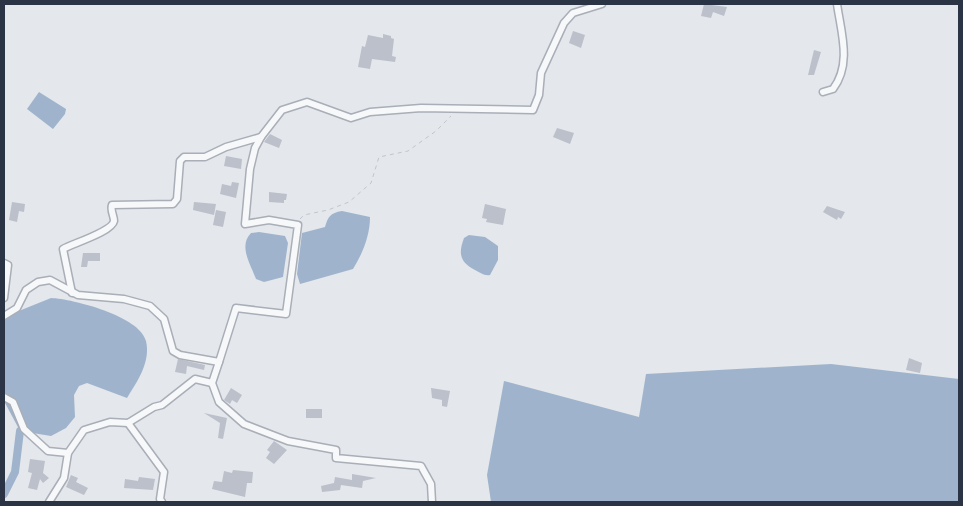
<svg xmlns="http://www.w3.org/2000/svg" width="963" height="506" font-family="'Nunito Sans',sans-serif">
	<rect width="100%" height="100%" fill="#e4e7ec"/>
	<g fill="#9fb4cc">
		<path d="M 39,92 L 66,109 L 65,114 L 53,129 L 27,109 Z"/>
		<path d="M 342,211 L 370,217 C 370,235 363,253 353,269 L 300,284 L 297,274 L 302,233 L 325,227 C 328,217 330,213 342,211 Z"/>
		<path d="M 259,232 L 285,236 L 288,243 L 283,277 L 264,282 L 256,279 C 251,265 238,246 251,233 Z"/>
		<path d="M 469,235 L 485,237 L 498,246 L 498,260 L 490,275 C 484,276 481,273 475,270 C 460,262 458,254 464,238 Z"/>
		<path d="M 51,298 C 73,299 140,316 146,341 C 151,362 137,382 127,398 L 87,383 L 79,386 L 74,395 L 75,417 L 66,428 L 51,436 L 20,431 L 4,401 L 4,317 Z"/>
		<path d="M 831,364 L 959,379 L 959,502 L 491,502 L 487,475 L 504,381 L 639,417 L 646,374 Z"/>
	</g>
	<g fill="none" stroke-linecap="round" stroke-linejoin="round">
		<path stroke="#9fb4cc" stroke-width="8" d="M 4,494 L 15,472 L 20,431"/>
	</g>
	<g fill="#bbc0ca">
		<path d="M 704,4 L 727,7 L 724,16 L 713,12 L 711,18 L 701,16 Z"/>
		<path d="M 573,31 L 585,35 L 581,48 L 569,43 Z"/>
		<path d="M 383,34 L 391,36 L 391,38 L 394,39 L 392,56 L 396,57 L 395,62 L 372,59 L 370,69 L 358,67 L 362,46 L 365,47 L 368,35 L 383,38 Z"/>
		<path d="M 814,50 L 821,52 L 814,75 L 808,75 Z"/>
		<path d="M 557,128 L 574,133 L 570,144 L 553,137 Z"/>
		<path d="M 270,134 L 282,140 L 279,148 L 264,142 Z"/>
		<path d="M 226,156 L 242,159 L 241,169 L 224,166 Z"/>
		<path d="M 232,182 L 239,183 L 236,198 L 220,194 L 222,184 L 231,186 Z"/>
		<path d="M 269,192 L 287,194 L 286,200 L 284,200 L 284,203 L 269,202 Z"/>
		<path d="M 12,202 L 25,204 L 24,212 L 19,211 L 17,222 L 9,220 Z"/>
		<path d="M 194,202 L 216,204 L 214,215 L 193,210 Z"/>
		<path d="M 485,204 L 506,209 L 503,225 L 486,222 L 487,219 L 482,218 Z"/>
		<path d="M 827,206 L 845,212 L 841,219 L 838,217 L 837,220 L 823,212 Z"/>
		<path d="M 216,210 L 226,212 L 223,227 L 213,225 Z"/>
		<path d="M 83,253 L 100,253 L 100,261 L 88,261 L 87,267 L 81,267 Z"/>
		<path d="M 909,358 L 922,363 L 920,373 L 906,370 Z"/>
		<path d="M 178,359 L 205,365 L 204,370 L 187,366 L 186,374 L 175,372 Z"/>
		<path d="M 231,388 L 242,395 L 237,403 L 232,400 L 230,404 L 224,400 Z"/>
		<path d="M 431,388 L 450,391 L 447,407 L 442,406 L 442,400 L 432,398 Z"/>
		<rect x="306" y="409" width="16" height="9"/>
		<path d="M 204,413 L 227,418 L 223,439 L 218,438 L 220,423 Z"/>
		<path d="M 274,441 L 287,450 L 274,464 L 266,458 L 270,452 L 267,450 Z"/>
		<path d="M 30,459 L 45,461 L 43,473 L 49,478 L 43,483 L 40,479 L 37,490 L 28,488 L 32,473 L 28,472 Z"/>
		<path d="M 233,470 L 253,472 L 252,483 L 247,483 L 245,497 L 212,489 L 214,481 L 222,482 L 224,471 L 232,473 Z"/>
		<path d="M 352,474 L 376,478 L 363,481 L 362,488 L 341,485 L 340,490 L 322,492 L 321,486 L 334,483 L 335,477 L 352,480 Z"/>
		<path d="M 71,475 L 78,478 L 76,482 L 88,488 L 84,495 L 66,487 Z"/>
		<path d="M 139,477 L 155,479 L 153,490 L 124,488 L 125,479 L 138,481 Z"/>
	</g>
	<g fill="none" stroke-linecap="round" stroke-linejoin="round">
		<g stroke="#a9aeb7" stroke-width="9">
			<g id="minor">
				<path d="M 823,92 L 833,89 C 852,64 841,32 837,4"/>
				<path d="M 4,263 L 8,265 L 4,298"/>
				<path d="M 72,293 L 63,249 C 71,244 112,232 114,221 C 114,215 110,211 112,205 L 173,204 L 177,199 L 180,161 L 184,157 L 205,157 L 226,147 L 261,137"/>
				<path d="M 4,316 L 17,308 L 26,290 L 38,282 L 50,280 L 78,295 L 124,299 L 150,306 L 164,319 L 173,351 L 180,355 L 219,362 L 236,308 L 286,314 L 298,225 L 269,220 L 245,224 L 250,169 L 255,148 L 261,137 L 282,110 L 307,102 L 351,118 L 370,112 L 421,108 L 533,110 L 539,95 L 541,73 L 564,23 L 573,13 L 602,4"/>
				<path d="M 219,362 L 212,383 L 219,402 L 244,424 L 288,441 L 336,450 L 336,458 L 421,466 L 431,484 L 432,502"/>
				<path d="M 4,397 L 13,402 L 24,429 L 48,451 L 68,453"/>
				<path d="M 128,423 L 164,472 L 160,499 L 162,502"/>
				<path d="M 49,502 L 64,478 L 68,453 L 84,430 L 110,422 L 128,423 L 154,407 L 162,405 L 195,379 L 212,383"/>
			</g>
		</g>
		<path stroke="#c2c5cb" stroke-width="1" stroke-dasharray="4 4" stroke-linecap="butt" d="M 300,219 L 304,215 L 328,210 L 349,202 L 371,183 L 379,157 L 408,151 L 436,131 L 451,116"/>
		<use href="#minor" stroke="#f7f8fa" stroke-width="6"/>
	</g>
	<rect width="963" height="506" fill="none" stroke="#2b3445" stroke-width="10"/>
</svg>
